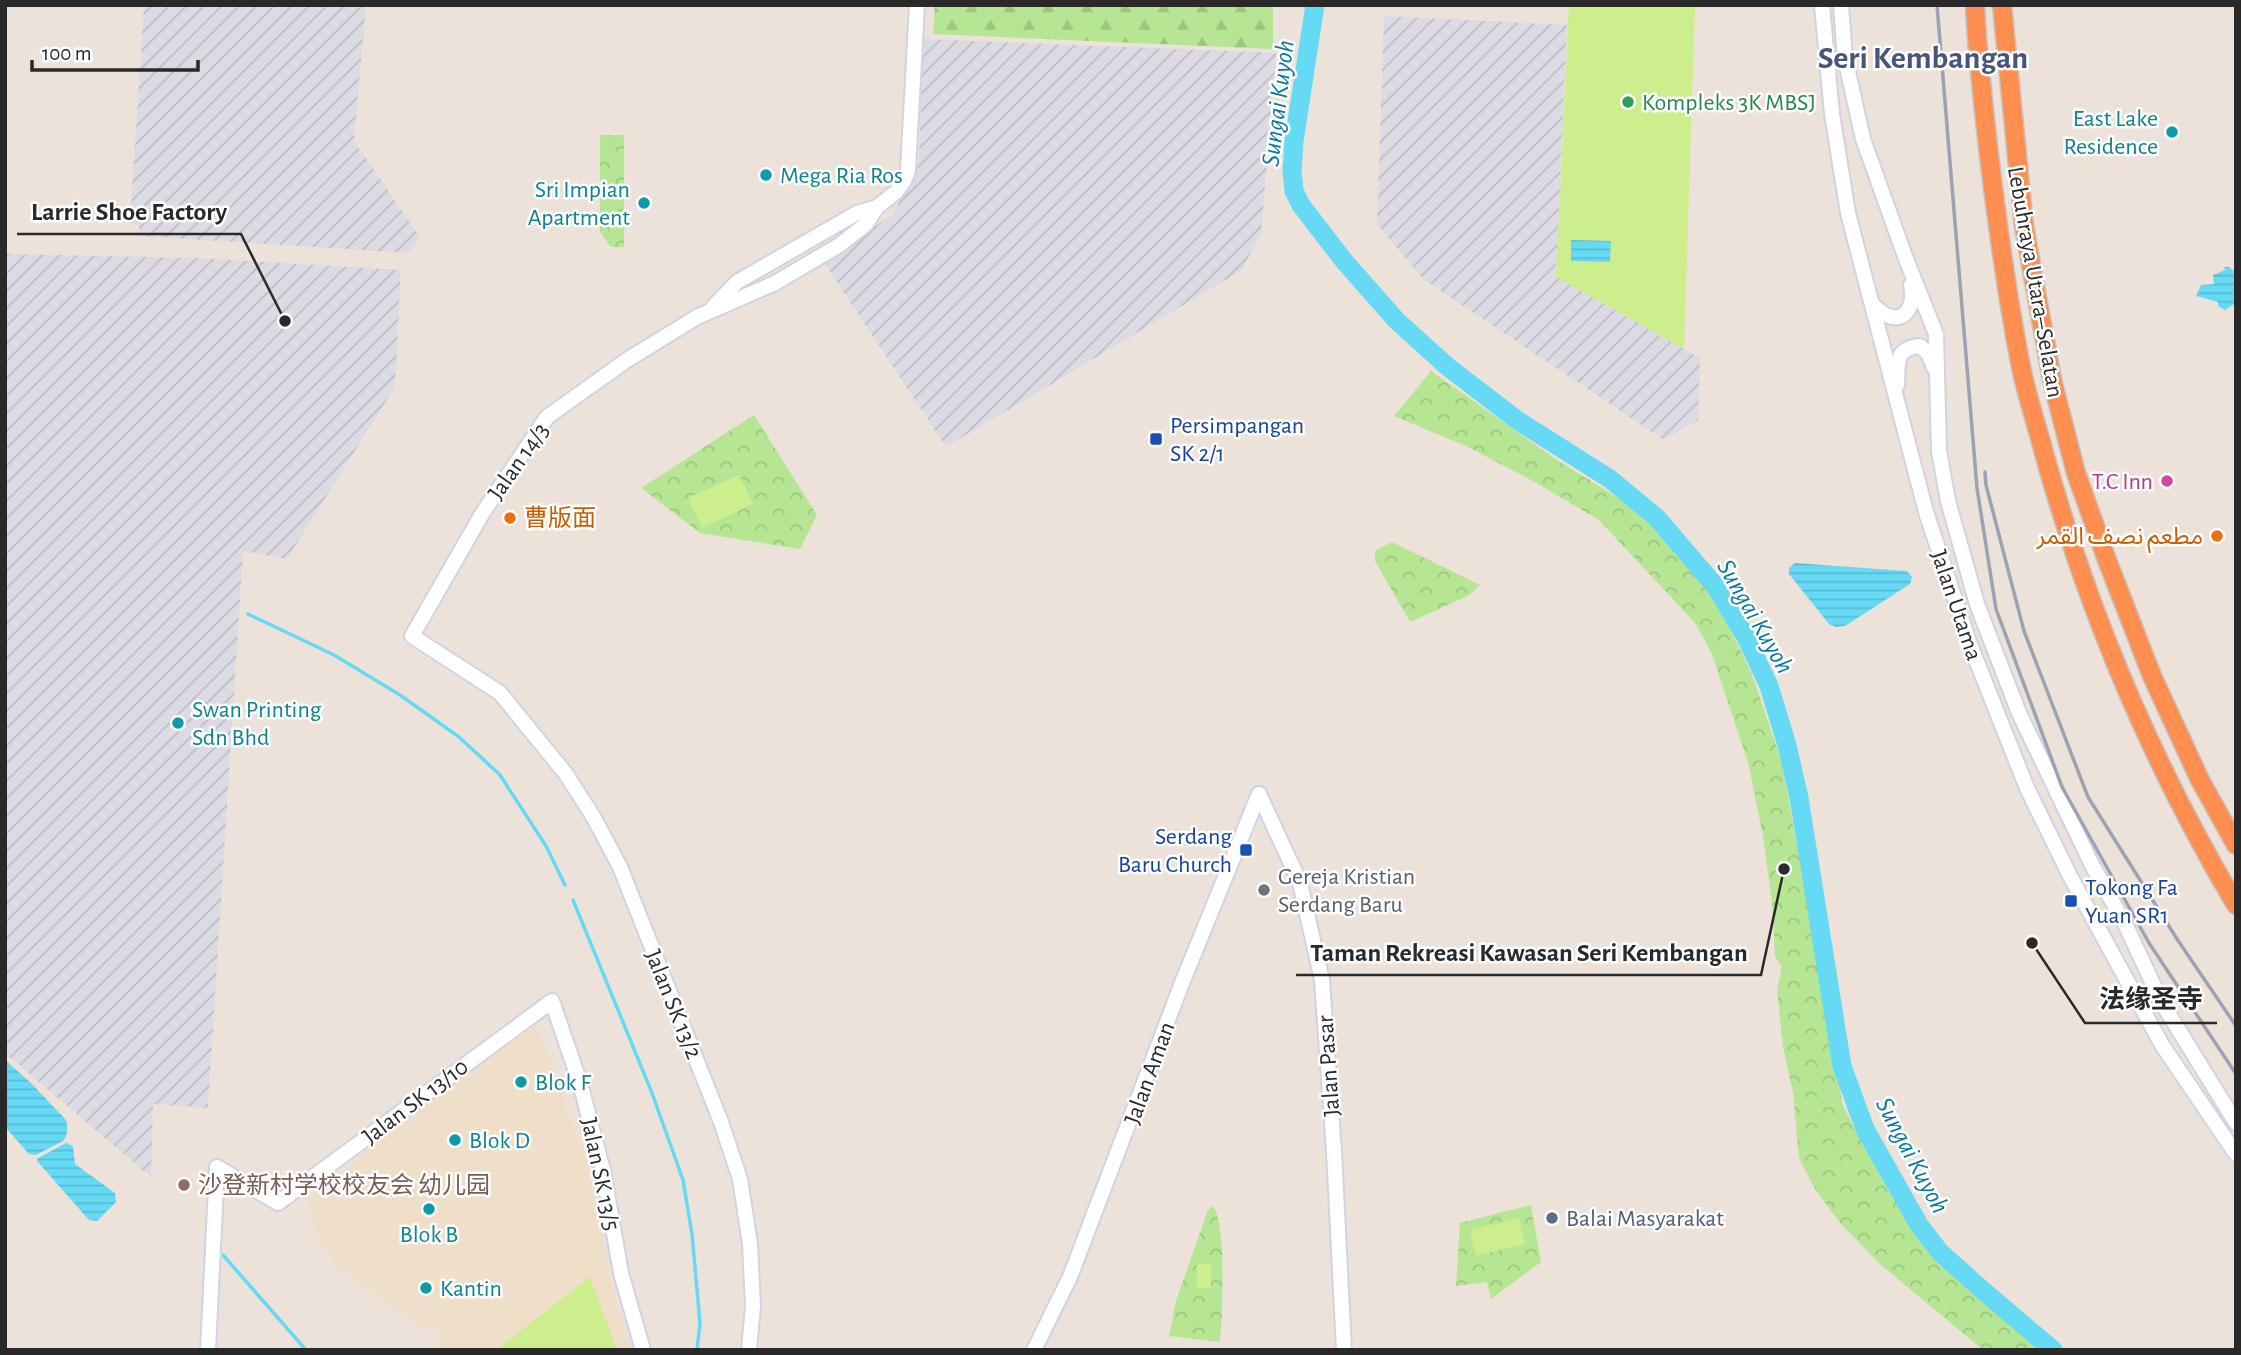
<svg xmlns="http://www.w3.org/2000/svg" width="2241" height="1355" font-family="'Alegreya Sans','Noto Sans Arabic','Noto Sans SC',sans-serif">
	<defs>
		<pattern id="industrial-furrows" width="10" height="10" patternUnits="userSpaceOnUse" patternTransform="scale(1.75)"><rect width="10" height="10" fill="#dcdbe4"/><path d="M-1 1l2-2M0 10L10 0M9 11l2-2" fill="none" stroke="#bdbcc4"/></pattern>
		<pattern id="forest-firs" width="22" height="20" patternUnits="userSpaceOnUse" patternTransform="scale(1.75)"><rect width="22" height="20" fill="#b6e693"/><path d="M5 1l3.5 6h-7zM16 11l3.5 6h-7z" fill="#9cc57f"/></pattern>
		<pattern id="park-crowns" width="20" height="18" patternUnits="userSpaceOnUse" patternTransform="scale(1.75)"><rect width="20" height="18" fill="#b6e693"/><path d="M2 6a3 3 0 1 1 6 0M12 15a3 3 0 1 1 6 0" fill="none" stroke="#9cc57f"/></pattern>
		<pattern id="water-rules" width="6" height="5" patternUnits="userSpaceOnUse" patternTransform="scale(1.75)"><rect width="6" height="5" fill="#66daf4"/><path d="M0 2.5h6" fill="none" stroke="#58bbd1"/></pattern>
	</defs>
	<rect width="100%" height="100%" fill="#ece2d9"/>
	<g fill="url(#industrial-furrows)">
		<path d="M 144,5 L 366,5 L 354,141 L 420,237 L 408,253 L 140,236 L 139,226 L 130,223 Z"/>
		<path d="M 1384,16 L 1567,25 L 1556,276 L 1700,358 L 1698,420 L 1664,440 L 1423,279 L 1377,224 Z"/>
		<path d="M 923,39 L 1276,53 L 1261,233 L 1242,270 L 946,447 L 823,261 L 893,214 L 919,164 Z"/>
		<path d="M 5,254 L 199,258 L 401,270 L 395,387 L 287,559 L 243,551 L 208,1108 L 153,1104 L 151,1177 L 5,1053 Z"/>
	</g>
	<path fill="#efdfc8" d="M 537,1025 L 586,1159 L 612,1287 L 633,1350 L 437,1350 L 440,1330 L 422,1329 L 336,1265 L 319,1241 L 307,1200 L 483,1058 Z"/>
	<path fill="url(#forest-firs)" d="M 935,5 L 1273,5 L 1273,49 L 933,34 Z"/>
	<g fill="url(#park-crowns)">
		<path d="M 600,135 L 624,135 L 624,247 L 611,247 L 600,232 Z"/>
		<path d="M 1431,371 L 1557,460 L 1623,501 L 1664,536 L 1717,601 L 1751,672 L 1782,762 L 1843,1106 L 1889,1192 L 1943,1266 L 2047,1350 L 1983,1350 L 1881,1265 L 1840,1223 L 1815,1189 L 1799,1158 L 1793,1093 L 1783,1047 L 1777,989 L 1782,968 L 1775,956 L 1772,902 L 1763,836 L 1748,762 L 1712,654 L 1696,624 L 1599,520 L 1533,481 L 1466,446 L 1394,416 Z"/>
		<path d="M 754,415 L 817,515 L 800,549 L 700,533 L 641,488 Z"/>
		<path d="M 1392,542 L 1480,585 L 1470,595 L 1410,622 L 1375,561 L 1375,551 Z"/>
		<path d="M 1531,1205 L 1541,1262 L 1491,1299 L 1487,1282 L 1456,1286 L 1460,1223 Z"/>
		<path d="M 1213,1206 C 1227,1225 1222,1317 1220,1342 L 1169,1336 L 1176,1301 L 1208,1210 Z"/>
	</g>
	<g fill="#cdee8d">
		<path d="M 1569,5 L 1695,5 L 1684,349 L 1556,277 Z"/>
		<path d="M 739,475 L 753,504 L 702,528 L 688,498 Z"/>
		<path d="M 1519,1218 L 1525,1244 L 1476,1256 L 1470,1230 Z"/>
		<rect x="1197" y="1264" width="14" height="24"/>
		<path d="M 590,1277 L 617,1350 L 496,1350 Z"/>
	</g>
	<g fill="url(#water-rules)">
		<path d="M 1571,240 L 1611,241 L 1610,262 L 1571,261 Z"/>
		<path d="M 2224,267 L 2229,267 L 2236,273 L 2236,303 L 2225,310 L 2218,306 L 2218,302 L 2196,296 L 2201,285 L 2214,284 L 2213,275 L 2225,270 Z"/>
		<path d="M 1795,563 L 1907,571 L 1912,577 L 1910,584 L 1845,626 L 1836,627 L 1829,624 L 1789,574 L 1789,568 Z"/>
		<path d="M 5,1060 L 31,1083 L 66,1120 C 68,1127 68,1135 63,1141 L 36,1155 L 29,1154 L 5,1127 Z"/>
		<path d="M 66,1143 L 73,1146 L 75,1164 L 115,1193 L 116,1202 L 97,1221 L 89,1220 L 37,1161 L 38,1158 Z"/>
	</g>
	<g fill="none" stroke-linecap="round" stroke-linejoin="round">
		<g stroke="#66daf4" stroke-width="3.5">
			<path d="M 248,614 L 334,655 L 400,695 L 459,737 L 500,775 L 546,846 L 565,885"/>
			<path d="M 573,900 L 652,1093 L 683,1180 L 692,1234 L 700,1323 L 697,1350"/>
			<path d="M 223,1255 L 306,1350"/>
		</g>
		<path stroke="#66daf4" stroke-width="19" d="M 1315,5 L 1294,141 L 1292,171 L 1294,191 L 1301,205 L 1344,261 L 1397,321 L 1448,367 L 1517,420 L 1610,479 L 1657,518 L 1716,587 L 1746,637 L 1769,686 L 1787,745 L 1799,798 L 1842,1066 L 1865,1129 L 1919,1225 L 1940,1252 L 1980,1288 L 2053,1350"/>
		<g stroke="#cfd4e3" stroke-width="18">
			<g id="secondary">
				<path d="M 1822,5 L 1832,114 L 1848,213 L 1926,512 L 1969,642 L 2027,788 L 2070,876 L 2162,1045 L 2236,1154"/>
				<path d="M 1841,5 L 1845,58 L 1863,139 L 1906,259 L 1936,334 L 1939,451 L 1948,501 L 1977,604 L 2019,713 L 2092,865 L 2126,926 L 2162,1003 L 2236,1123"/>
				<path d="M 1872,304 C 1876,307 1881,313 1886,315 C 1908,325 1915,301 1911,285"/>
				<path d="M 713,307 L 737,282 L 857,213 L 877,207"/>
				<path d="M 1897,385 C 1898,365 1894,348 1920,346 L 1928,353 L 1934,368"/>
				<path d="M 1259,794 L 1300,883 L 1322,980 L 1334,1151 L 1344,1350"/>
				<path d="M 208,1350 L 217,1167 L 278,1203 L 552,1001 L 580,1083 L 603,1170 L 621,1273 L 643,1350"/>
				<path d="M 749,1350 L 753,1306 L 750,1244 L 740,1179 L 721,1122 L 620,867 L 594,818 L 566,774 L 500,693 L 412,636 L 482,514 L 547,417 L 627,360 L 697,317 L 775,283 L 838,246 L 865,225 L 877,207 L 896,192 L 904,181 L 908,170 L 917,5"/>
				<path d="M 1034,1350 L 1070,1277 L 1182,983 L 1259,794"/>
			</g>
		</g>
		<g stroke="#c3c3c3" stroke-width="21">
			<g id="highway">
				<path d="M 1975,5 C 1977,53 1983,100 1988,147 C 1997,222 2007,298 2022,372 C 2028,399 2037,426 2044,453 C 2088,612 2152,763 2236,905"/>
				<path d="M 2002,5 L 2024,226 L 2052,380 L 2076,473 L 2107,560 L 2152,676 L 2200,780 L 2236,845"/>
			</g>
		</g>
		<use href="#secondary" stroke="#fff" stroke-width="14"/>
		<use href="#highway" stroke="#ff8e51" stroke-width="18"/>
		<g stroke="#9ca2b4" stroke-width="3.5">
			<path d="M 1937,5 L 1977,488 L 1996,609 L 2062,787 L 2149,943 L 2236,1074"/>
			<path d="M 1985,472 L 1986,485 L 2024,631 L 2088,797 L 2177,939 L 2236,1026"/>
		</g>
	</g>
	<circle fill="#2e9e5b" stroke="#fff" stroke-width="2.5" cx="1628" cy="102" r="7"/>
	<g fill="#0f9aa8" stroke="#fff" stroke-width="2.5">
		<circle cx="2172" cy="132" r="7"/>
		<circle cx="766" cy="175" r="7"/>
		<circle cx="644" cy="203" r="7"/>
		<circle cx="178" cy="723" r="7"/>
		<circle cx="521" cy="1082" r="7"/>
		<circle cx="455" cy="1140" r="7"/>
		<circle cx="429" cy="1209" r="7"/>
		<circle cx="426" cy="1288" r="7"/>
	</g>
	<g fill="#1a4fb4" stroke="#fff" stroke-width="2.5">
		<rect x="1149" y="432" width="14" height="14" rx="3.5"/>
		<rect x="1239" y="843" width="14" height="14" rx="3.5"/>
		<rect x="2064" y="894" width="14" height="14" rx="3.5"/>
	</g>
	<circle fill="#d1479c" stroke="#fff" stroke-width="2.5" cx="2167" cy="481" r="7"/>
	<g fill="#e8710a" stroke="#fff" stroke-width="2.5">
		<circle cx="510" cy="518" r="7"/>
		<circle cx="2217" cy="536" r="7"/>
	</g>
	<circle fill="#6b7280" stroke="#fff" stroke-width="2.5" cx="1264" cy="890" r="7"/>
	<circle fill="#8d6e63" stroke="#fff" stroke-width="2.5" cx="184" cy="1185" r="7"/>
	<circle fill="#5c6f8a" stroke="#fff" stroke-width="2.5" cx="1552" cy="1218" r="7"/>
	<g text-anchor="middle" stroke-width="5" stroke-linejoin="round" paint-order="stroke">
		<g font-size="24" fill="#27864d" stroke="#fff" text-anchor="start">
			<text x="1642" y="110">Kompleks 3K MBSJ</text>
		</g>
		<g font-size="24" fill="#0d838f" stroke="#fff" text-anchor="start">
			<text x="2158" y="126" text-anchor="end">East Lake<tspan x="2158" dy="28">Residence</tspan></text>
			<text x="780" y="183">Mega Ria Ros</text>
			<text x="630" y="197" text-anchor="end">Sri Impian<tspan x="630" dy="28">Apartment</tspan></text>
			<text x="192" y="717">Swan Printing<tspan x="192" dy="28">Sdn Bhd</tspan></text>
			<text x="535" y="1090">Blok F</text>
			<text x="469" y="1148">Blok D</text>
			<text x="429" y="1242" text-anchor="middle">Blok B</text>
			<text x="440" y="1296">Kantin</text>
		</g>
		<g font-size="24" fill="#292929" stroke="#fff">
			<text transform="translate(2036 282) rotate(80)" y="8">Lebuhraya Utara–Selatan</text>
			<text transform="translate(518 461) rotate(-55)" y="8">Jalan 14/3</text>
			<text transform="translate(1957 605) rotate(71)" y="8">Jalan Utama</text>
			<text transform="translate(674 1004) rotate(68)" y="8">Jalan SK 13/2</text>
			<text transform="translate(1328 1066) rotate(-94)" y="8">Jalan Pasar</text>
			<text transform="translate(1149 1073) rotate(-70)" y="8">Jalan Aman</text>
			<text transform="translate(415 1101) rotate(-37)" y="8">Jalan SK 13/10</text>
			<text transform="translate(601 1174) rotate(78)" y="8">Jalan SK 13/5</text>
		</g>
		<g font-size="24" fill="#164399" stroke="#fff" text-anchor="start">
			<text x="1170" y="433">Persimpangan<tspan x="1170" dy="28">SK 2/1</tspan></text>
			<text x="1232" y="844" text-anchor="end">Serdang<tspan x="1232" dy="28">Baru Church</tspan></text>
			<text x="2085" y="895">Tokong Fa<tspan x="2085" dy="28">Yuan SR1</tspan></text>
		</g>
		<g font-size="24" fill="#b23c85" stroke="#fff" text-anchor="end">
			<text x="2153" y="489">T.C Inn</text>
		</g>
		<g font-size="24" fill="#c56008" stroke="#fff" text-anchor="start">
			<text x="524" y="526">曹版面</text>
			<text x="2203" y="544" text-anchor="end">مطعم نصف القمر</text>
		</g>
		<g font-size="24" fill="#5b616d" stroke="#fff" text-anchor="start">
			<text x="1278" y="884">Gereja Kristian<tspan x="1278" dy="28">Serdang Baru</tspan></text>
		</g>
		<g font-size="24" fill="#785e54" stroke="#fff" text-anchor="start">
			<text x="198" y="1193">沙登新村学校校友会 幼儿园</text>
		</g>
		<g font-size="24" fill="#4e5e75" stroke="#fff" text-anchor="start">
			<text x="1566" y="1226">Balai Masyarakat</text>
		</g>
		<g font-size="26" font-style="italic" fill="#07779f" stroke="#fff">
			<text transform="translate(1277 103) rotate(-83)" y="9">Sungai Kuyoh</text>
			<text transform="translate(1756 616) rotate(60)" y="9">Sungai Kuyoh</text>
			<text transform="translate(1913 1155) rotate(62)" y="9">Sungai Kuyoh</text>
		</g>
		<g font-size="32" font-weight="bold" fill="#47557b" stroke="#fff">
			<text x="1923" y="68">Seri Kembangan</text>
		</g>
	</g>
	<path fill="none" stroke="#292929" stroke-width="2.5" d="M285 321L241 234H17M1784 869L1761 975H1296M2032 943L2085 1023H2217"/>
	<g fill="#292929" stroke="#fff" stroke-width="2.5">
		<circle cx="285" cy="321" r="7"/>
		<circle cx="1784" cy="869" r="7"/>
		<circle cx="2032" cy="943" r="7"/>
	</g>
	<g font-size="26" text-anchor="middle" font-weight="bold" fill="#292929" stroke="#fff" stroke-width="5" stroke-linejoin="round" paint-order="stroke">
		<text x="129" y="220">Larrie Shoe Factory</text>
		<text x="1529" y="961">Taman Rekreasi Kawasan Seri Kembangan</text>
		<text x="2151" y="1008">法缘圣寺</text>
	</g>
	<rect width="2241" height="1355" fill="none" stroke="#292929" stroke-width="14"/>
	<path d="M32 60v10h166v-10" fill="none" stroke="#292929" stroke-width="3.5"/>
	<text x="42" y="60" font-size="21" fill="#292929" stroke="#ffffff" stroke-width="5" paint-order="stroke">100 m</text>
</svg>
